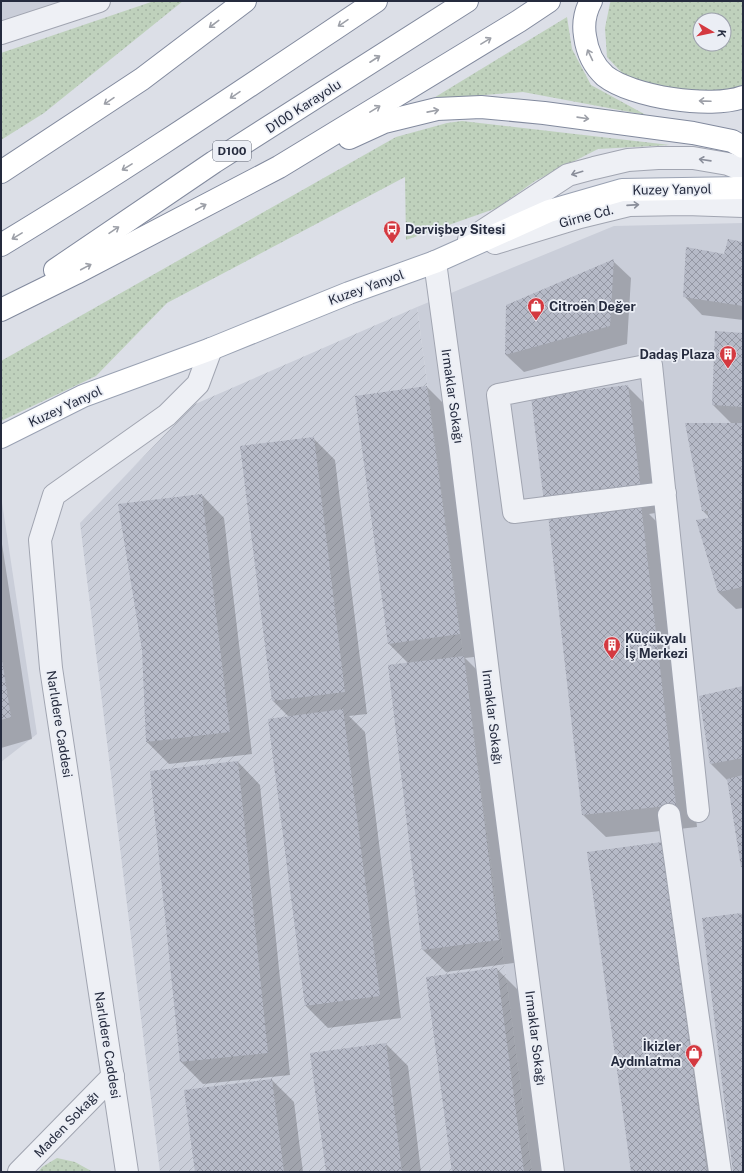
<svg xmlns="http://www.w3.org/2000/svg" width="744" height="1173" font-family="'Public Sans',sans-serif">
	<defs>
		<pattern id="industrial-furrows" width="10" height="10" patternUnits="userSpaceOnUse"><rect width="10" height="10" fill="#caced9"/><path d="M-1 1l2-2M0 10L10 0M9 11l2-2" fill="none" stroke="#adb1bb"/></pattern>
		<pattern id="grass-dots" width="8" height="8" patternUnits="userSpaceOnUse"><rect width="8" height="8" fill="#bfd1bc"/><path d="M2 2h.1M6 6h.1" fill="none" stroke="#a4b4a3" stroke-width="1.8" stroke-linecap="round"/></pattern>
		<pattern id="building-cross-hatch" width="8" height="8" patternUnits="userSpaceOnUse"><rect width="8" height="8" fill="#b6bac7"/><path d="M0 0l8 8M0 8l8-8" fill="none" stroke="#9497a3"/></pattern>
	</defs>
	<rect width="100%" height="100%" fill="#dcdfe7"/>
	<g fill="#caced9">
		<path d="M 1,1 L 67,1 L 1,24 Z"/>
		<path d="M 743,223 L 743,1172 L 532,1172 L 417,307 L 614,226 Z"/>
		<path d="M 1,496 L 37,734 L 1,762 Z"/>
	</g>
	<path fill="url(#industrial-furrows)" d="M 417,307 L 532,1172 L 160,1172 L 80,523 L 193,405 Z"/>
	<g fill="url(#grass-dots)" fill-rule="evenodd">
		<path d="M 154,1 L 183,1 L 44,113 L 1,140 L 1,53 Z"/>
		<path d="M 612,1 L 743,1 L 743,85 L 726,90 L 698,91 L 657,87 L 623,74 L 607,57 L 605,28 L 610,3 ZM 700,20 L 724,20 L 724,44 L 700,44 Z"/>
		<path d="M 567,17 L 572,49 L 591,85 L 646,115 L 523,92 L 432,99 Z"/>
		<path d="M 462,121 L 670,145 L 598,149 L 535,181 L 497,208 L 406,240 L 405,177 L 167,303 L 96,376 L 1,421 L 1,361 L 396,137 L 447,123 Z"/>
		<path d="M 57,1158 L 75,1162 L 93,1172 L 38,1172 L 42,1167 Z"/>
	</g>
	<g fill="#0003">
		<path d="M 743,243 L 743,320 L 702,315 L 685,297 L 724,255 Z"/>
		<path d="M 613,261 L 631,278 L 627,344 L 524,372 L 506,355 L 507,306 Z"/>
		<path d="M 743,334 L 743,608 L 736,609 L 718,592 L 697,521 L 709,519 L 709,517 L 703,511 L 732,424 L 713,405 Z"/>
		<path d="M 627,386 L 650,409 L 662,512 L 649,514 L 663,528 L 697,827 L 606,837 L 583,815 L 549,516 Z"/>
		<path d="M 427,387 L 449,409 L 482,656 L 465,658 L 486,679 L 521,962 L 446,972 L 423,950 L 409,664 L 389,644 Z"/>
		<path d="M 313,438 L 335,460 L 367,714 L 349,716 L 365,732 L 401,1018 L 328,1028 L 306,1006 L 289,717 L 273,701 Z"/>
		<path d="M 202,495 L 224,518 L 252,754 L 169,764 L 147,742 Z"/>
		<path d="M 1,543 L 2,544 L 32,739 L 1,748 Z"/>
		<path d="M 743,687 L 743,868 L 728,781 L 711,764 Z"/>
		<path d="M 238,762 L 260,785 L 290,1075 L 203,1084 L 181,1062 Z"/>
		<path d="M 661,843 L 726,1172 L 632,1172 Z"/>
		<path d="M 741,914 L 743,916 L 743,1172 L 734,1172 Z"/>
		<path d="M 497,969 L 519,991 L 543,1172 L 453,1172 Z"/>
		<path d="M 386,1044 L 408,1066 L 421,1172 L 327,1172 Z"/>
		<path d="M 272,1080 L 294,1102 L 303,1172 L 196,1172 Z"/>
	</g>
	<g fill="url(#building-cross-hatch)">
		<path d="M 728,239 L 743,242 L 743,306 L 683,297 L 686,247 L 724,254 Z"/>
		<path d="M 614,259 L 610,326 L 505,355 L 506,305 Z"/>
		<path d="M 715,331 L 743,333 L 743,407 L 712,405 Z"/>
		<path d="M 628,385 L 641,490 L 544,502 L 531,397 Z"/>
		<path d="M 427,386 L 460,634 L 388,644 L 355,396 Z"/>
		<path d="M 685,423 L 743,423 L 743,503 L 740,503 L 742,513 L 743,513 L 743,587 L 718,592 L 696,520 L 708,518 L 708,511 L 702,511 Z"/>
		<path d="M 314,437 L 345,692 L 272,701 L 240,446 Z"/>
		<path d="M 202,494 L 230,732 L 146,742 L 142,650 L 118,504 Z"/>
		<path d="M 641,504 L 676,805 L 582,815 L 548,515 Z"/>
		<path d="M 464,656 L 499,940 L 422,950 L 388,665 Z"/>
		<path d="M 1,660 L 2,660 L 11,717 L 1,720 Z"/>
		<path d="M 743,686 L 743,758 L 710,764 L 699,696 Z"/>
		<path d="M 343,709 L 380,996 L 305,1006 L 268,719 Z"/>
		<path d="M 238,761 L 268,1053 L 180,1062 L 150,771 Z"/>
		<path d="M 743,775 L 743,867 L 741,867 L 727,779 Z"/>
		<path d="M 662,842 L 707,1172 L 631,1172 L 587,852 Z"/>
		<path d="M 741,913 L 743,928 L 743,1172 L 733,1172 L 702,918 Z"/>
		<path d="M 497,968 L 524,1172 L 452,1172 L 426,977 Z"/>
		<path d="M 386,1043 L 402,1172 L 326,1172 L 310,1053 Z"/>
		<path d="M 272,1079 L 284,1172 L 195,1172 L 184,1090 Z"/>
	</g>
	<g fill="none" stroke-linecap="round" stroke-linejoin="round">
		<g stroke="#a1a5b1" stroke-width="24">
			<g id="minor">
				<path d="M 1,33 L 99,1"/>
				<path d="M 469,240 L 568,175 L 594,168 L 628,160 L 658,158 L 693,158 L 728,164 L 743,170"/>
				<path d="M 495,243 L 580,217 L 629,205 L 686,204 L 743,206"/>
				<path d="M 435,262 L 460,445 L 490,689 L 553,1172"/>
				<path d="M 665,493 L 514,512 L 498,395 L 651,365 L 698,811"/>
				<path d="M 669,815 L 720,1172"/>
				<path d="M 19,1172 L 113,1076"/>
				<path d="M 127,1172 L 51,668 L 40,540 L 54,495 L 167,415 L 198,384 L 211,349"/>
			</g>
		</g>
		<g stroke="#9aa2b3" stroke-width="24">
			<path id="major" d="M 1,437 L 83,396 L 211,349 L 349,293 L 435,262 L 549,211 L 622,190 L 743,188"/>
		</g>
		<g stroke="#828a9e" stroke-width="24">
			<g id="highway">
				<path d="M 591,1 C 585,12 583,24 585,36 C 587,51 594,66 605,76 C 632,97 711,109 743,97"/>
				<path d="M 349,138 L 384,122 L 437,109 L 481,107 L 544,113 L 693,133 L 732,141 L 743,147"/>
				<path d="M 1,172 L 142,79 L 245,1"/>
				<path d="M 1,245 C 129,168 252,84 376,1"/>
				<path d="M 55,270 L 214,162 L 467,1"/>
				<path d="M 1,310 L 76,273 L 279,167 L 519,21 L 549,1"/>
			</g>
		</g>
		<use href="#minor" stroke="#eef0f5" stroke-width="22"/>
		<use href="#major" stroke="#fff" stroke-width="22"/>
		<use href="#highway" stroke="#fff" stroke-width="22"/>
	</g>
	<defs><path id="oneway-shaft" d="M-6 0H5M1.5-3L5.5 0L1.5 3" fill="none" stroke-width="1.6" stroke-linecap="round" stroke-linejoin="round"/></defs>
	<g stroke="#9da0a8">
		<use href="#oneway-shaft" transform="translate(343 23) rotate(146)"/>
		<use href="#oneway-shaft" transform="translate(214 24) rotate(143)"/>
		<use href="#oneway-shaft" transform="translate(486 41) rotate(-31)"/>
		<use href="#oneway-shaft" transform="translate(590 55) rotate(-115)"/>
		<use href="#oneway-shaft" transform="translate(375 59) rotate(-33)"/>
		<use href="#oneway-shaft" transform="translate(235 95) rotate(146)"/>
		<use href="#oneway-shaft" transform="translate(109 101) rotate(146)"/>
		<use href="#oneway-shaft" transform="translate(705 101) rotate(-178)"/>
		<use href="#oneway-shaft" transform="translate(375 109) rotate(-31)"/>
		<use href="#oneway-shaft" transform="translate(433 111) rotate(-11)"/>
		<use href="#oneway-shaft" transform="translate(583 118) rotate(8)"/>
		<use href="#oneway-shaft" transform="translate(127 167) rotate(148)"/>
		<use href="#oneway-shaft" transform="translate(201 207) rotate(-28)"/>
		<use href="#oneway-shaft" transform="translate(114 230) rotate(-34)"/>
		<use href="#oneway-shaft" transform="translate(17 236) rotate(149)"/>
		<use href="#oneway-shaft" transform="translate(86 267) rotate(-28)"/>
	</g>
	<g stroke="#8a8e9a">
		<use href="#oneway-shaft" transform="translate(705 160) rotate(-172)"/>
		<use href="#oneway-shaft" transform="translate(577 173) rotate(163)"/>
		<use href="#oneway-shaft" transform="translate(633 205) rotate(-4)"/>
	</g>
	<defs>
		<g id="bus-pin" transform="scale(0.9)"><path d="M0 17L-7.5 6A9.5 9.5 0 1 1 7.5 6Z" fill="#d43940" stroke="#ebeef5"/><path d="M-5-6H5V4H4V6H2V4H-2V6H-4V4H-5ZM-3.5-4V0h7V-4ZM-3.5 1.2v1.5H-2V1.2ZM2 1.2v1.5H3.5V1.2Z" fill="#fff"/></g>
		<g id="shop-pin" transform="scale(0.9)"><path d="M0 17L-7.5 6A9.5 9.5 0 1 1 7.5 6Z" fill="#d43940" stroke="#ebeef5"/><path d="M-5-2.5h2.3a2.7 3.5 0 0 1 5.4 0H5L5.5 6h-11ZM-1.5-2.5h3a1.5 2.3 0 0 0-3 0Z" fill="#fff"/></g>
		<g id="building-pin" transform="scale(0.9)"><path d="M0 17L-7.5 6A9.5 9.5 0 1 1 7.5 6Z" fill="#d43940" stroke="#ebeef5"/><path d="M-4-6H4V6H1V3H-1V6H-4ZM-2.5-4.3h1.7v1.8h-1.7ZM.8-4.3h1.7v1.8H.8ZM-2.5-1h1.7V.8h-1.7ZM.8-1h1.7V.8H.8Z" fill="#fff"/></g>
	</defs>
	<g fill-rule="evenodd">
		<use href="#bus-pin" x="392" y="229"/>
		<use href="#shop-pin" x="536" y="306"/>
		<use href="#building-pin" x="728" y="354"/>
		<use href="#building-pin" x="612" y="645"/>
		<use href="#shop-pin" x="694" y="1053"/>
	</g>
	<g text-anchor="middle" stroke-width="3.5" stroke-linejoin="round" paint-order="stroke">
		<rect fill="#ebeef5" stroke="#606675" stroke-width="1" x="213" y="141" width="38" height="20" rx="3"/>
		<g font-size="12" font-weight="bold" fill="#252b3e">
			<text x="232" y="155">D100</text>
		</g>
		<g font-size="13" fill="#252b3e" stroke="#ebeef5">
			<text transform="translate(303 106) rotate(-33)" y="5">D100 Karayolu</text>
			<text transform="translate(672 189) rotate(-1)" y="5">Kuzey Yanyol</text>
			<text transform="translate(586 216) rotate(-15)" y="5">Girne Cd.</text>
			<text transform="translate(366 287) rotate(-20)" y="5">Kuzey Yanyol</text>
			<text transform="translate(453 396) rotate(82)" y="5">Irmaklar Sokağı</text>
			<text transform="translate(65 406) rotate(-25)" y="5">Kuzey Yanyol</text>
			<text transform="translate(493 717) rotate(83)" y="5">Irmaklar Sokağı</text>
			<text transform="translate(60 724) rotate(81)" y="5">Narlıdere Caddesi</text>
			<text transform="translate(536 1038) rotate(83)" y="5">Irmaklar Sokağı</text>
			<text transform="translate(108 1045) rotate(81)" y="5">Narlıdere Caddesi</text>
			<text transform="translate(66 1124) rotate(-46)" y="5">Maden Sokağı</text>
		</g>
		<g font-size="13" font-weight="bold" fill="#252b3e" stroke="#ebeef5" text-anchor="start">
			<text x="405" y="234">Dervişbey Sitesi</text>
			<text x="549" y="311">Citroën Değer</text>
			<text x="715" y="359" text-anchor="end">Dadaş Plaza</text>
			<text x="625" y="643">Küçükyalı<tspan x="625" dy="15">İş Merkezi</tspan></text>
			<text x="681" y="1051" text-anchor="end">İkizler<tspan x="681" dy="15">Aydınlatma</tspan></text>
		</g>
	</g>
	<rect width="744" height="1173" fill="none" stroke="#252b3e" stroke-width="4"/>
	<g transform="translate(712 32) rotate(99)"><circle r="19" fill="#ebeef5" stroke="#9ca0ac"/>
	<path d="M0-3L7 15L0 10L-7 15Z" fill="#d43940"/>
	<text y="-6" font-size="11" font-weight="bold" text-anchor="middle" fill="#252b3e">K</text>
	</g>
</svg>
